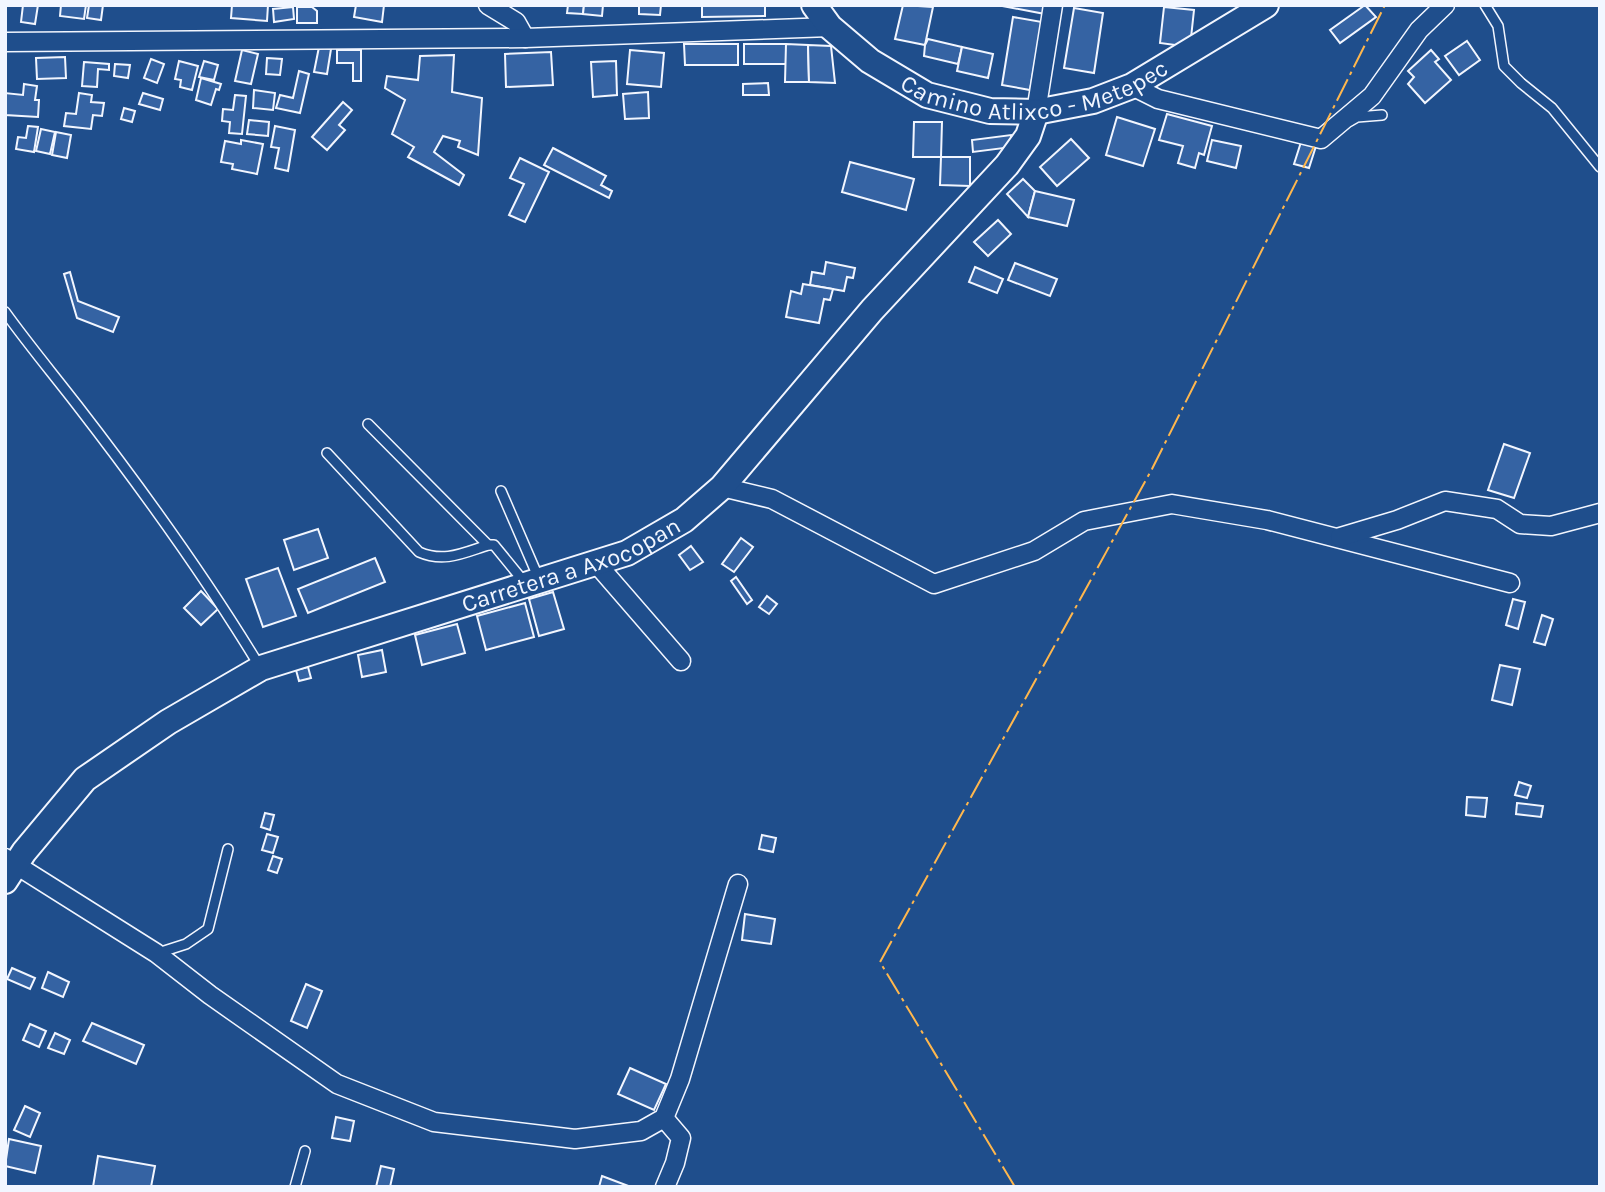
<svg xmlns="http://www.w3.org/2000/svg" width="1605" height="1192" font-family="Karla,sans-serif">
	<rect width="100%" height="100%" fill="#1f4e8c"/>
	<g fill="#3563a3" stroke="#f2f6ff" stroke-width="2">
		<path d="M 23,5 L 38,5 L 35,24 L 21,22 Z"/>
		<path d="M 61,5 L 86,5 L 84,19 L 60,16 Z"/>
		<path d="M 89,5 L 103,5 L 101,20 L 87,18 Z"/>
		<path d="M 232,5 L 268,5 L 267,21 L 231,18 Z"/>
		<path d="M 356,5 L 384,5 L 382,22 L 354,17 Z"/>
		<path d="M 568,5 L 584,5 L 583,14 L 567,13 Z"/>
		<path d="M 584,5 L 603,5 L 602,16 L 583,14 Z"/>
		<path d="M 639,5 L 661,5 L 660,15 L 639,14 Z"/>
		<path d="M 702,5 L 765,5 L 765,16 L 702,17 Z"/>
		<path d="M 903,5 L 933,7 L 925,45 L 895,39 Z"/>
		<path d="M 997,5 L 1047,5 L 1045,14 Z"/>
		<path d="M 1365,5 L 1376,17 L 1340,43 L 1330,30 Z"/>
		<path d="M 293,7 L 294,19 L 274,22 L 273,9 Z"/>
		<path d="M 297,7 L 312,7 L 317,11 L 317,23 L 297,23 Z"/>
		<path d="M 1164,7 L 1194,10 L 1190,47 L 1160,43 Z"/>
		<path d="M 1074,8 L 1103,13 L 1094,73 L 1064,68 Z"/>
		<path d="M 1013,17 L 1042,22 L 1030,90 L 1002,85 Z"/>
		<path d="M 928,39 L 962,47 L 958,64 L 924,56 L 925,45 Z"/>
		<path d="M 1467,41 L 1480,60 L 1459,75 L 1445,56 Z"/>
		<path d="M 684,44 L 738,44 L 738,65 L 685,65 Z"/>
		<rect x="744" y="44" width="42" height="20"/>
		<path d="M 786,44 L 808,45 L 809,82 L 785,82 Z"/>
		<path d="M 808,45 L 831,46 L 835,83 L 809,82 Z"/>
		<path d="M 319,47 L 331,49 L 327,74 L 314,72 Z"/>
		<path d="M 962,47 L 993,54 L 988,78 L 957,71 Z"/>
		<path d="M 242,50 L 258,54 L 251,84 L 235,81 Z"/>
		<path d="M 337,50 L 361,50 L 361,81 L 353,81 L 353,63 L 337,63 Z"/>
		<path d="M 630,50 L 664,53 L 661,87 L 627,84 Z"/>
		<path d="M 1431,50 L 1439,59 L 1435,62 L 1451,80 L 1425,103 L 1408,84 L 1414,77 L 1408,71 Z"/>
		<path d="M 551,52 L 553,85 L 506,87 L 505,54 Z"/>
		<path d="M 454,55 L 452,92 L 482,98 L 478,155 L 458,147 L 460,141 L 443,136 L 434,152 L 464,175 L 459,185 L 408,157 L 414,147 L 392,134 L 405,100 L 385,88 L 387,76 L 418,80 L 420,56 Z"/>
		<path d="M 65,57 L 66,78 L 37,79 L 36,58 Z"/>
		<path d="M 267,58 L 282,59 L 280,75 L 266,74 Z"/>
		<path d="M 151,59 L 164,64 L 157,83 L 144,78 Z"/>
		<path d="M 179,61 L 198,66 L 192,90 L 180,87 L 181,80 L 175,79 Z"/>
		<path d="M 204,61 L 218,65 L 214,80 L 199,77 Z"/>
		<path d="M 616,61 L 617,95 L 593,97 L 591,62 Z"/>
		<path d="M 84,62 L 109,64 L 109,70 L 98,69 L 97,87 L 82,86 Z"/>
		<path d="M 115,64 L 130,65 L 128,78 L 114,76 Z"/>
		<path d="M 299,71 L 309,74 L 300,113 L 276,108 L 280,95 L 293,98 Z"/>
		<path d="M 201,78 L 221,84 L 219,90 L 216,89 L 211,105 L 196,100 Z"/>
		<path d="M 768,83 L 769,95 L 743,95 L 743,84 Z"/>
		<path d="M 24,84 L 37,86 L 35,100 L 39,100 L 38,117 L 5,115 L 5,93 L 23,95 Z"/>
		<path d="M 254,90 L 275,93 L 273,110 L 253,108 Z"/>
		<path d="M 648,92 L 649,118 L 625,119 L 623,94 Z"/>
		<path d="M 79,93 L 92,95 L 91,102 L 104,103 L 102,116 L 93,115 L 91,129 L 64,126 L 66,113 L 76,114 Z"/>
		<path d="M 143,93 L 163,99 L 160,110 L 139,104 Z"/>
		<path d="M 235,95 L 246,96 L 242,134 L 229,133 L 230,122 L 222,121 L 223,109 L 233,110 Z"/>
		<path d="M 343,102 L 352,110 L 339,125 L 345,130 L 327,150 L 312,137 Z"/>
		<path d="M 124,108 L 135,111 L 132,122 L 121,119 Z"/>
		<path d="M 1167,114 L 1212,126 L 1204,155 L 1199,153 L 1195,168 L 1178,163 L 1183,146 L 1159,140 Z"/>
		<path d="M 1117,117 L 1155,129 L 1143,166 L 1106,155 Z"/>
		<path d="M 249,120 L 269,122 L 268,136 L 247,134 Z"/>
		<path d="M 914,122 L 942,122 L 941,157 L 913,157 Z"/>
		<path d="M 28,126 L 38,127 L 34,152 L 16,149 L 18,137 L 26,138 Z"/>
		<path d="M 275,126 L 295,130 L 288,171 L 275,168 L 279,148 L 271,147 Z"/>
		<path d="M 41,129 L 55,132 L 50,154 L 36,151 Z"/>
		<path d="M 56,132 L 71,135 L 67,158 L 52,155 Z"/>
		<path d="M 1011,135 L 1012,147 L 973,152 L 972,140 Z"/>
		<path d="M 1071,139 L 1089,158 L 1057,186 L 1040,167 Z"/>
		<path d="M 1302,139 L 1317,143 L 1309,168 L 1294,164 Z"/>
		<path d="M 241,140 L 263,144 L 257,174 L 232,169 L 233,164 L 221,162 L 225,141 L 241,144 Z"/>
		<path d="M 1212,140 L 1241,146 L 1236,168 L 1207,161 Z"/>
		<path d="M 553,148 L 606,176 L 601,185 L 612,191 L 609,198 L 544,165 Z"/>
		<path d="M 941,157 L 970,157 L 970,186 L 940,185 Z"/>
		<path d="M 520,158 L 549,172 L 525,222 L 509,215 L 524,184 L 510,178 Z"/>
		<path d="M 850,162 L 914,179 L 906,210 L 842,192 Z"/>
		<path d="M 1023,179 L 1035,191 L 1028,217 L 1007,194 Z"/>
		<path d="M 1035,191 L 1074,200 L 1067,226 L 1028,217 Z"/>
		<path d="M 998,220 L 1011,234 L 988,256 L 974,242 Z"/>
		<path d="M 826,262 L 855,268 L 853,278 L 847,277 L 844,291 L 810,285 L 812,272 L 824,274 Z"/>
		<path d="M 1015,263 L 1057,279 L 1050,296 L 1008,280 Z"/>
		<path d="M 975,267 L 1003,279 L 997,293 L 969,282 Z"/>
		<path d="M 70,272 L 78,301 L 119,317 L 113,332 L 77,318 L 64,274 Z"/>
		<path d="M 803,284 L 833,289 L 830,300 L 824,299 L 819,323 L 786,317 L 791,291 L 801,294 Z"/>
		<path d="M 1504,444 L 1530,453 L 1514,498 L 1488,490 Z"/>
		<path d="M 318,529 L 328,558 L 294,570 L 284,540 Z"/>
		<path d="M 741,538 L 753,547 L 734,572 L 722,564 Z"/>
		<path d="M 691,546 L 703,562 L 690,570 L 679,555 Z"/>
		<path d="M 375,558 L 385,582 L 308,613 L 298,589 Z"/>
		<path d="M 278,568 L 296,616 L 263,627 L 246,579 Z"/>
		<path d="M 736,577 L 752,600 L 747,604 L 731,581 Z"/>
		<path d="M 201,591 L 218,609 L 201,625 L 184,608 Z"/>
		<path d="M 553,592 L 564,629 L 539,636 L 529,599 Z"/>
		<path d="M 767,596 L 777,604 L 769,614 L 759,607 Z"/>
		<path d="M 1513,599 L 1525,602 L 1518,629 L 1506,625 Z"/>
		<path d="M 525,603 L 534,637 L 486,650 L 477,616 Z"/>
		<path d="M 1542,615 L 1553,619 L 1545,645 L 1534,642 Z"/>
		<path d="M 457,624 L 465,653 L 422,665 L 415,635 Z"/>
		<path d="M 382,650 L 386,672 L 362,677 L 358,655 Z"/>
		<path d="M 1500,665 L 1520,669 L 1512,705 L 1492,700 Z"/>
		<path d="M 308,667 L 311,678 L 299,681 L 296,670 Z"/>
		<path d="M 1519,782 L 1531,786 L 1527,798 L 1515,795 Z"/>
		<path d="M 1467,797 L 1487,798 L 1485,817 L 1466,815 Z"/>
		<path d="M 1517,803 L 1543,806 L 1541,817 L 1516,814 Z"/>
		<path d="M 265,813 L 274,815 L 270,830 L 261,827 Z"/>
		<path d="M 267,834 L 278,837 L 273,853 L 262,850 Z"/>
		<path d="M 762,835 L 776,838 L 773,852 L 759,849 Z"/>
		<path d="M 273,856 L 282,859 L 277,873 L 268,870 Z"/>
		<path d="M 745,914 L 775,919 L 771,944 L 742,940 Z"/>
		<path d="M 12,968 L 35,978 L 30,989 L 7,979 Z"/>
		<path d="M 48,972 L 69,982 L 63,997 L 42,988 Z"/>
		<path d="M 306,984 L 322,991 L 307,1028 L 291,1021 Z"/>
		<path d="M 92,1023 L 144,1045 L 136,1064 L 83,1041 Z"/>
		<path d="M 30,1024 L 46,1031 L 39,1047 L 23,1040 Z"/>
		<path d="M 55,1033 L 70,1040 L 64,1054 L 48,1048 Z"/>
		<path d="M 630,1068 L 666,1084 L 654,1110 L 618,1094 Z"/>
		<path d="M 25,1106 L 40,1113 L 30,1137 L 14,1130 Z"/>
		<path d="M 336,1117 L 354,1121 L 350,1141 L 332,1138 Z"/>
		<path d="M 9,1139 L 41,1146 L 35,1173 L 5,1166 Z"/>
		<path d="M 98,1156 L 155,1166 L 151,1187 L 93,1187 Z"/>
		<path d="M 381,1166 L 394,1169 L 390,1187 L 376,1187 Z"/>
		<path d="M 602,1176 L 631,1187 L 599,1187 Z"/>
	</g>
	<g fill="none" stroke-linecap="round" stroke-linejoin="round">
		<g stroke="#f2f6ff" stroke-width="12">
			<g id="lane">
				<path d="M 1485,5 L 1498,26 L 1504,66 L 1521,83 L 1552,108 L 1600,167"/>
				<path d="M 1350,121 L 1357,117 L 1382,115"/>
				<path d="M 5,312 C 28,344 53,374 77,405 C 142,489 205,576 260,667"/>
				<path d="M 368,424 L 488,545"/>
				<path d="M 327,453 L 419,552 C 444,563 463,553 488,545 L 494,545 L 525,583"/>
				<path d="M 501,491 L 539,579"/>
				<path d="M 158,953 L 186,944 L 208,929 L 228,849"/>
				<path d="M 295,1187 L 305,1151"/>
			</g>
		</g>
		<g stroke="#f2f6ff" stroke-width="21">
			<g id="street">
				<path d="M 488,5 L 516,22 L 525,38"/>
				<path d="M 5,42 L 525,38 L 830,27"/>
				<path d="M 1132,86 L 1158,99 L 1321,139 L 1372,96 L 1419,30 L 1445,5"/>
				<path d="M 1036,112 L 1053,5"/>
				<path d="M 722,487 L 772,499 L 934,584 L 1034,551 L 1084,521 L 1172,504 L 1267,520 L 1510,583"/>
				<path d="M 1340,537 L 1397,520 L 1445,501 L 1497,509 L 1520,524 L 1551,526 L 1600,513"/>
				<path d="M 596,563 L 681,661"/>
				<path d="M 5,858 L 156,953 L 210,995 L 337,1084 L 434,1122 L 575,1139 L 641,1131 L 664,1118 L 680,1079 L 738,884"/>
				<path d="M 664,1118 L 681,1138 L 675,1163 L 665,1187"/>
			</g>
		</g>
		<g stroke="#f2f6ff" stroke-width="28">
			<g id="secondary">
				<path id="s1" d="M 814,5 L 830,27 L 870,61 L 927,95 L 990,111 L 1036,112 L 1093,101 L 1132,86 L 1266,5"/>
				<path id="s2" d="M 5,881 L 24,852 L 85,779 L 168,722 L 261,668 L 627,553 L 684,520 L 722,487 L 872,310 L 1007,165 L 1028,136 L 1036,112"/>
			</g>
		</g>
		<use href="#lane" stroke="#1f4e8c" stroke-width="9"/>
		<use href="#street" stroke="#1f4e8c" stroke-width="18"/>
		<use href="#secondary" stroke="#1f4e8c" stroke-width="24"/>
		<path stroke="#ffb74d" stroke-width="2" stroke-dasharray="24 5 3.5 5" stroke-linecap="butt" d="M 1015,1187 L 880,962 L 1152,469 L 1385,5"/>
	</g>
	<g text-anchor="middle" stroke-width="5" stroke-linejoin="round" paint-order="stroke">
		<g font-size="24" fill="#f2f6ff" stroke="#1f4e8c">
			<text dy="8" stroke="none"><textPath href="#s1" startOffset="257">Camino Atlixco - Metepec</textPath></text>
			<text dy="8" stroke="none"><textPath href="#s2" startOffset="665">Carretera a Axocopan</textPath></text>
		</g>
	</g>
	<rect width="1605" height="1192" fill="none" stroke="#f2f6ff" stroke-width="14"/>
</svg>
